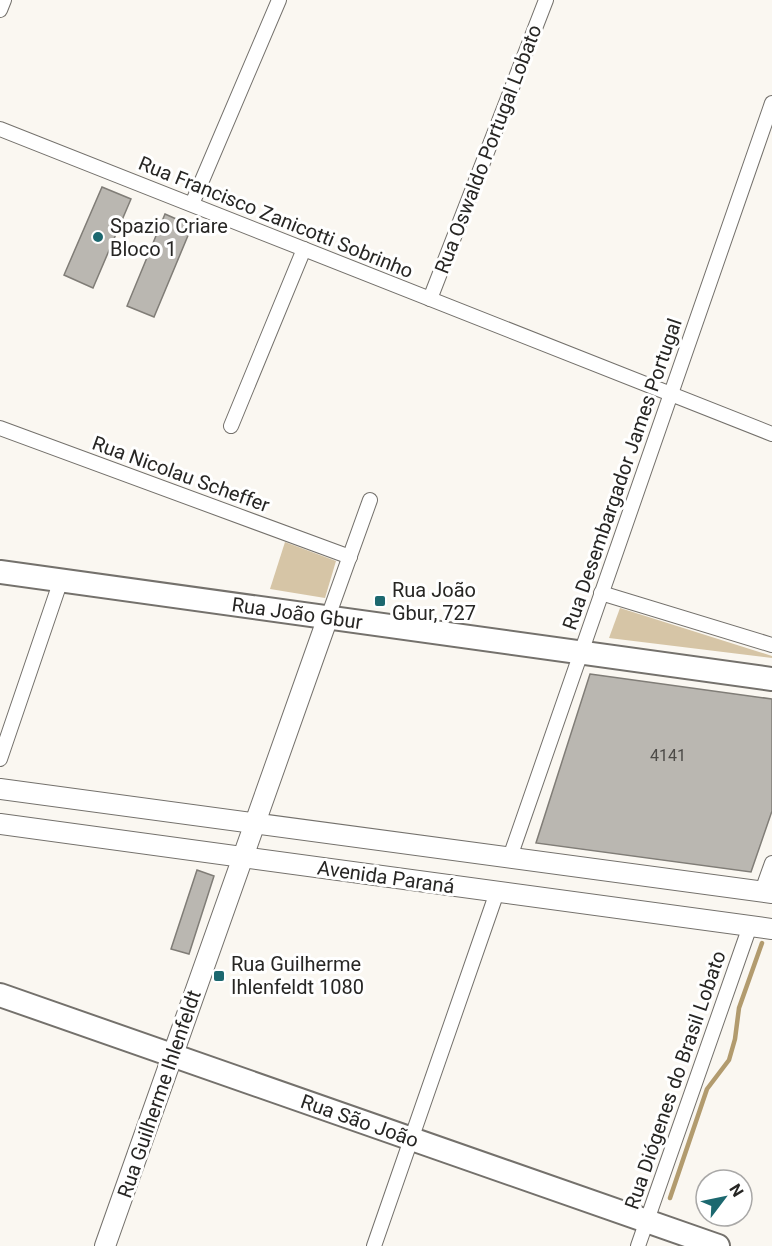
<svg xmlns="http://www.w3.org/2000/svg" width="772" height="1246" font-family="Roboto,sans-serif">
	<rect width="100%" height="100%" fill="#faf7f1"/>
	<g fill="#d6c5a6">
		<path d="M 285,542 L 336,561 L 325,598 L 270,589 Z"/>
		<path d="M 620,608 L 772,656 L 772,658 L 609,638 Z"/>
	</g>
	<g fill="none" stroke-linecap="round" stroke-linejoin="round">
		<path stroke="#b29b6e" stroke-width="4.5" d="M 670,1198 L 707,1089 L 729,1060 L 735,1039 L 739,1008 L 762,943"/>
	</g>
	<g fill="#bab7b1" stroke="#807d77" stroke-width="1.5">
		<path d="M 102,187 L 131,199 L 93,288 L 64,275 Z"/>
		<path d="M 165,214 L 192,226 L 154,317 L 127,306 Z"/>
		<path d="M 590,674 L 772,699 L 772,811 L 751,872 L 536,843 Z"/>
		<path d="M 197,870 L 214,876 L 189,954 L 171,949 Z"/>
	</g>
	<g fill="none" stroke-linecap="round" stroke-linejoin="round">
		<g stroke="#74716c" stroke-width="16">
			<g id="street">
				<path d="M 0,10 L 4,0"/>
				<path d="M 0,129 L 772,434"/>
				<path d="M 192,204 L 279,0"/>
				<path d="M 430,299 L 546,0"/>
				<path d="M 231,426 L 304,249"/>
				<path d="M 0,428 L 350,557"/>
				<path d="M 601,593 L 772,645"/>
				<path d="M 328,617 L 370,500"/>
				<path d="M 0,759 L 61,580"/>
				<path d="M 510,857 L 772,103"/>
				<path d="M 762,891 L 772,863"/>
				<path d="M 374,1246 L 497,892"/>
				<path d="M 638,1246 L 750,926"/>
			</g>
		</g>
		<g stroke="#74716c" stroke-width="22">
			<g id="secondary">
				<path d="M 0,789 L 772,893"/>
				<path d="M 0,824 L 772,929"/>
				<path d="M 105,1246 L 328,617"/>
			</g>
		</g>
		<g stroke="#74716c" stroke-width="26">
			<g id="primary">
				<path id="s1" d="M 0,572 L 772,679"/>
				<path id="s2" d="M 0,995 L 718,1246"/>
			</g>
		</g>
		<use href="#street" stroke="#fff" stroke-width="14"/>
		<use href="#secondary" stroke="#fff" stroke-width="20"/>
		<use href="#primary" stroke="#fff" stroke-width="22"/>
	</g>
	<g fill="#1c686f" stroke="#fff" stroke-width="2">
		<circle cx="98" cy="237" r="6"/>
		<rect x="374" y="595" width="12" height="12" rx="3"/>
		<rect x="213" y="970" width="12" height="12" rx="3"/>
	</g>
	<g text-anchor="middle" stroke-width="6" stroke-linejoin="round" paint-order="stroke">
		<g font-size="16" fill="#4c4a47">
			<text x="668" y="761">4141</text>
		</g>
		<g font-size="20" fill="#272624" stroke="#fff">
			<text transform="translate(488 149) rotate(-69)" y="7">Rua Oswaldo Portugal Lobato</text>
			<text transform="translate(276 217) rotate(22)" y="7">Rua Francisco Zanicotti Sobrinho</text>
			<text transform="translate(181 474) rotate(20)" y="7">Rua Nicolau Scheffer</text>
			<text transform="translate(622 474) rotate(-71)" y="7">Rua Desembargador James Portugal</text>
			<text dy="7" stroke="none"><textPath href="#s1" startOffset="300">Rua João Gbur</textPath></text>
			<text transform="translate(386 877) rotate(8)" y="7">Avenida Paraná</text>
			<text transform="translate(675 1080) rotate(-71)" y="7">Rua Diógenes do Brasil Lobato</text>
			<text transform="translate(159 1094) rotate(-71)" y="7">Rua Guilherme Ihlenfeldt</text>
			<text dy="7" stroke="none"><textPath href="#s2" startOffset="381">Rua São João</textPath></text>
		</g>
		<g font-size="20" fill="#272624" stroke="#fff" text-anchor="start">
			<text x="110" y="233">Spazio Criare<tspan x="110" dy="23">Bloco 1</tspan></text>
			<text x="392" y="597">Rua João<tspan x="392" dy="23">Gbur, 727</tspan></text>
			<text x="231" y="971">Rua Guilherme<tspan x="231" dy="23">Ihlenfeldt 1080</tspan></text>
		</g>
	</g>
	<g transform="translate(724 1198) rotate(58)"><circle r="28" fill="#ffffff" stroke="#a9a8a7" stroke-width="1.5"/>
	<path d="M0-4.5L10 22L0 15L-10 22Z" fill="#1c686f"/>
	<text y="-9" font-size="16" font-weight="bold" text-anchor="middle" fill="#272624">N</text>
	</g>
</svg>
